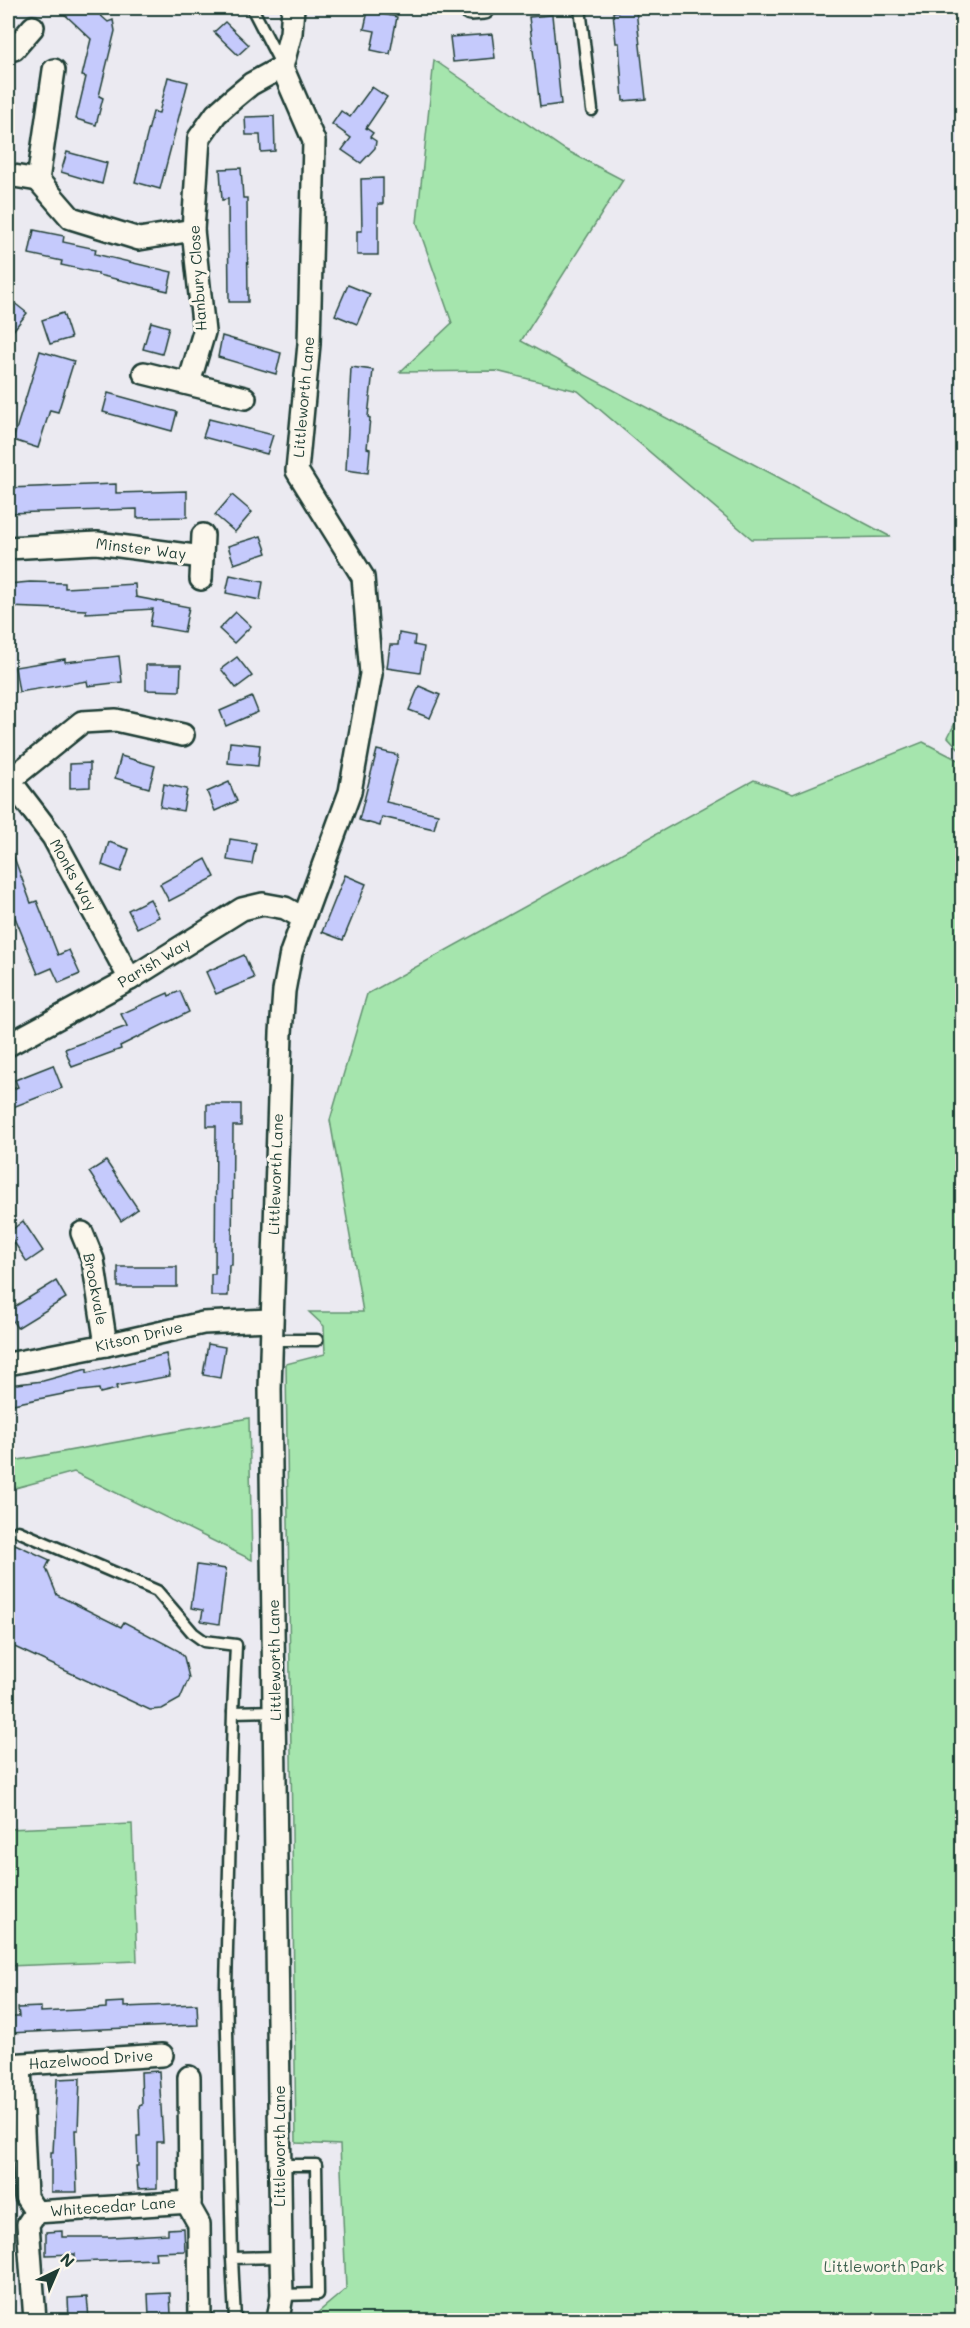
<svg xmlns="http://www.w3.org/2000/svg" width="970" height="2328" font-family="Mali,sans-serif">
	<rect width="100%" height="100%" fill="#ebeaf1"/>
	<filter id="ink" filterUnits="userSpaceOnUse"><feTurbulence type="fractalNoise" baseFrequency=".0167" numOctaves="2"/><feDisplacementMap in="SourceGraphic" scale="12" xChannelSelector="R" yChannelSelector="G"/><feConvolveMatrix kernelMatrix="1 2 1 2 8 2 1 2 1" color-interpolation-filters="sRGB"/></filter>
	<g filter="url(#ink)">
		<g fill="#a5e5ad" stroke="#629170" stroke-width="1.5">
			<path d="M 434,60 L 564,149 L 623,180 L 521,341 L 891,537 L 752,539 L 578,391 L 496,371 L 400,372 L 452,323 L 417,223 Z"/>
			<path d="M 962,709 L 962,752 L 948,737 Z"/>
			<path d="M 923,742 L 962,762 L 962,2320 L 309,2320 L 346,2289 L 340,2145 L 296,2143 L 286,1364 L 325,1354 L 324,1326 L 309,1312 L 363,1312 L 330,1120 L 367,994 L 754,780 L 793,794 Z"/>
			<path d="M 249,1418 L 252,1560 L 74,1472 L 8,1490 L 8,1462 Z"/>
			<path d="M 132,1824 L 137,1961 L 8,1966 L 8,1829 Z"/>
		</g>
		<g fill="#c5cafc" stroke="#1f3d34" stroke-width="1.5">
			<path d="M 58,8 L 92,8 L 108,22 L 113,20 L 115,31 L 99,96 L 103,98 L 96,125 L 76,119 L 86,77 L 82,76 L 91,39 Z"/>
			<path d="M 636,10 L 646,99 L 623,101 L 619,43 L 616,43 L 613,12 Z"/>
			<path d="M 368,11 L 397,17 L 390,54 L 371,50 L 375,31 L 364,29 Z"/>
			<path d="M 552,15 L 561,104 L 540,107 L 529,17 Z"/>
			<path d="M 225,22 L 249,45 L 238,55 L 214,32 Z"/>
			<path d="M 492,34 L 495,58 L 453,62 L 450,37 Z"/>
			<path d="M 168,77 L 188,82 L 160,189 L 135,182 L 153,112 L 159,113 Z"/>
			<path d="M 372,87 L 387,97 L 366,128 L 373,133 L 370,137 L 376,141 L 375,148 L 361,163 L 342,150 L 351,138 L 332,124 L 341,111 L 350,117 Z"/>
			<path d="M 274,116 L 275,151 L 261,152 L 260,135 L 246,135 L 245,117 Z"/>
			<path d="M 67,152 L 107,163 L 102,184 L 61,172 Z"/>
			<path d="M 241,168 L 243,198 L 247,198 L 248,302 L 229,302 L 228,199 L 222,200 L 220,169 Z"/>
			<path d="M 383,178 L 383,204 L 378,204 L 378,255 L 357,255 L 357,231 L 362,231 L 361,179 Z"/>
			<path d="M 34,230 L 64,236 L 63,242 L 96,249 L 95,254 L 172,272 L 168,291 L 98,275 L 98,273 L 61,265 L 62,261 L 29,254 Z"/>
			<path d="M 348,285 L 370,294 L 357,324 L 335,315 Z"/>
			<path d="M 8,298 L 27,313 L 8,337 Z"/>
			<path d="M 63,313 L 71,338 L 50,344 L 42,320 Z"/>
			<path d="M 151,322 L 169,327 L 162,354 L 143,349 Z"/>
			<path d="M 222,336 L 281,353 L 276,374 L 218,357 Z"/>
			<path d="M 40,351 L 74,361 L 58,412 L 50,410 L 38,448 L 13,440 Z"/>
			<path d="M 351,367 L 373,370 L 368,417 L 370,418 L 367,448 L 370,449 L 368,473 L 346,470 Z"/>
			<path d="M 108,393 L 177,412 L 172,431 L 103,412 Z"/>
			<path d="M 209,419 L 273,435 L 267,454 L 203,437 Z"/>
			<path d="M 116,484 L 116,493 L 187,491 L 187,517 L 137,518 L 137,509 L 8,513 L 8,488 Z"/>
			<path d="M 232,495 L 252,512 L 235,532 L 215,515 Z"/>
			<path d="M 261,536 L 267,553 L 234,564 L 228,546 Z"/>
			<path d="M 230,575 L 263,582 L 260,600 L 226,593 Z"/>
			<path d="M 30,582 L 65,583 L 65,588 L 135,584 L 136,597 L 189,607 L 184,632 L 150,626 L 153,609 L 86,613 L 86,610 L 8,607 L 8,584 Z"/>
			<path d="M 236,612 L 251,626 L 234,643 L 219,629 Z"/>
			<path d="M 399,633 L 415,636 L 414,645 L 424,647 L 420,673 L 387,668 L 390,645 L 398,645 Z"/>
			<path d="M 119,656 L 122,682 L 88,686 L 87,681 L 19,692 L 15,667 L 65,659 L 65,662 Z"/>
			<path d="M 237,657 L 252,676 L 236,688 L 221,669 Z"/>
			<path d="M 146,665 L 181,665 L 180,691 L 146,690 Z"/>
			<path d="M 419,686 L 440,695 L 430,718 L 409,710 Z"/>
			<path d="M 252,697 L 258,712 L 226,726 L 220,711 Z"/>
			<path d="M 230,742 L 260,745 L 258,766 L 228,763 Z"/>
			<path d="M 377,750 L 398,755 L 386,802 L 438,814 L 434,829 L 382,817 L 380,826 L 359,820 Z"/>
			<path d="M 121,756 L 155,766 L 149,788 L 115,778 Z"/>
			<path d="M 90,763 L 90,787 L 70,788 L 70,764 Z"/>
			<path d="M 229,782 L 237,801 L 215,811 L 207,792 Z"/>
			<path d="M 164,784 L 187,789 L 183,811 L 160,807 Z"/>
			<path d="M 230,839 L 256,843 L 252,864 L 227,860 Z"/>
			<path d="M 109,842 L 129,849 L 121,872 L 102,865 Z"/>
			<path d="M 9,844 L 31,903 L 37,901 L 58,955 L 69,950 L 80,974 L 59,983 L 52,968 L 38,974 L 8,900 Z"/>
			<path d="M 206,859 L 215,877 L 169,901 L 160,884 Z"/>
			<path d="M 345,875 L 366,884 L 343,940 L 322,932 Z"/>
			<path d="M 150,899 L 159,917 L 137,928 L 128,910 Z"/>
			<path d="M 244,955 L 254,978 L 216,994 L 206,972 Z"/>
			<path d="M 180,991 L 189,1012 L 120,1046 L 121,1049 L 72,1067 L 65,1049 L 127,1026 L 121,1014 L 168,993 L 169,996 Z"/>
			<path d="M 53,1065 L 62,1088 L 8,1109 L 8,1091 L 18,1087 L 15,1080 Z"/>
			<path d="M 207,1104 L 241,1104 L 241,1126 L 233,1126 L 232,1265 L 229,1265 L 228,1296 L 211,1296 L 211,1274 L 215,1274 L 216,1126 L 207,1126 Z"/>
			<path d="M 106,1161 L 138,1209 L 121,1221 L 89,1172 Z"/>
			<path d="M 23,1221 L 43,1251 L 27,1262 L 8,1233 Z"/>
			<rect x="118" y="1267" width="59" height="20"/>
			<path d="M 56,1281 L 66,1298 L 17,1328 L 9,1315 L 9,1310 Z"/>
			<path d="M 208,1344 L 225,1347 L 220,1378 L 203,1375 Z"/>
			<path d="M 166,1354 L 170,1376 L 116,1386 L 117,1389 L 100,1393 L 99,1389 L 73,1392 L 8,1405 L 8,1385 L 43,1381 L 87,1369 L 87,1373 Z"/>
			<path d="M 15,1544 L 50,1560 L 46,1568 L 57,1595 L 121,1627 L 124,1622 L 179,1651 L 184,1657 L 189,1678 L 180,1699 L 162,1709 L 150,1710 L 8,1644 L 8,1545 L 13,1548 Z"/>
			<path d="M 197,1565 L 226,1569 L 219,1624 L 201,1621 L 203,1610 L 191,1608 Z"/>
			<path d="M 124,2002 L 124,2007 L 197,2004 L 198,2025 L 8,2033 L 8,2017 L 19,2017 L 18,2008 L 41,2007 L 41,2012 L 78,2010 L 106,2008 L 106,2003 Z"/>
			<path d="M 159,2071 L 163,2142 L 157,2142 L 157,2188 L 138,2189 L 136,2166 L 138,2166 L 137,2136 L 140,2136 L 139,2106 L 142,2105 L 141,2072 Z"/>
			<path d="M 80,2078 L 78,2130 L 75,2130 L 77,2192 L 51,2192 L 51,2152 L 53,2152 L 57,2079 Z"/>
			<path d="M 184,2228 L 185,2251 L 155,2252 L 156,2259 L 75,2262 L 75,2254 L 46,2255 L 46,2232 L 62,2231 L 62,2237 L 111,2237 L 168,2234 L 168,2229 Z"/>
			<path d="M 170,2293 L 171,2315 L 149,2316 L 148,2294 Z"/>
			<path d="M 87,2297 L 89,2318 L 69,2319 L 68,2298 Z"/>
		</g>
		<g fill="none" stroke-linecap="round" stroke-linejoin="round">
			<g stroke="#1f3d34" stroke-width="15">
				<g id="lane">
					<path d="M 252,8 L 281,64"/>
					<path d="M 580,8 L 592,110"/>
					<path d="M 271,1340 L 317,1340"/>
					<path d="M 18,1531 L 157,1591 L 193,1633 L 204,1641 L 236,1645 L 233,1712 L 275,1711"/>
					<path d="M 281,2165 L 316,2165 L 318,2294 L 282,2295"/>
					<path d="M 232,2258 L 226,1987 L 233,1712"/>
					<path d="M 235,2320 L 232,2258 L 281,2257"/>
				</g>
			</g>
			<g stroke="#1f3d34" stroke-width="26">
				<g id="street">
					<path d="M 470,9 L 484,8"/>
					<path d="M 8,45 L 14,49 L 33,27"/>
					<path d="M 54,70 L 38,180 L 71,218 L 139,239 L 193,230"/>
					<path d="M 8,175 L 38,180"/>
					<path d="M 144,373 L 245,398"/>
					<path d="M 189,383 L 204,332 L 193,230 L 199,138 L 216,114 L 234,98 L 251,84 L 282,67"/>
					<path d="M 8,548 L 97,543 L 202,557"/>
					<path d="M 201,579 L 203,535"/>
					<path d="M 8,778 L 53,837 L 130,979"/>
					<path d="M 10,780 L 82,722 L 116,720 L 183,735"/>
					<path d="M 8,1045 L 130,979 L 242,909 L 263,904 L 285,908 L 303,918"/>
					<path d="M 82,1233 L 93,1260 L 106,1345"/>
					<path d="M 8,1364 L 106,1345 L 203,1323 L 271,1320"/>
					<path d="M 8,2065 L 162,2055"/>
					<path d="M 20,2065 L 26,2197 L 36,2212"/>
					<path d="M 189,2077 L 190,2208 L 199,2224 L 200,2320"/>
					<path d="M 36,2212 L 190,2202"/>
					<path d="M 35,2320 L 28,2224 L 36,2212"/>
					<path d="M 278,2320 L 282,2295 L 281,2257 L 270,1389 L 281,1033 L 284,991 L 291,953 L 350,792 L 371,674 L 363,577 L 297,471 L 309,344 L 314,141 L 282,67 L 291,33 L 293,8"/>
				</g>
			</g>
			<use href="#lane" stroke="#fbf7ec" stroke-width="10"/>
			<use href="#street" stroke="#fbf7ec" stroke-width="21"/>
		</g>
	</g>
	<g text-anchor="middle" stroke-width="6" stroke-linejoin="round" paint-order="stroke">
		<g font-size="15" fill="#1f3d34" stroke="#fbf7ec">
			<text transform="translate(198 278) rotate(-94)" y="5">Hanbury Close</text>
			<text transform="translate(304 397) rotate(-85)" y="5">Littleworth Lane</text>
			<text transform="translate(141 549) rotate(7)" y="5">Minster Way</text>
			<text transform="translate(73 875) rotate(61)" y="5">Monks Way</text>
			<text transform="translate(154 963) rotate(-31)" y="5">Parish Way</text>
			<text transform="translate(276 1174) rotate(-88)" y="5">Littleworth Lane</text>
			<text transform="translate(95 1289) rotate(79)" y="5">Brookvale</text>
			<text transform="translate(139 1337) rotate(-13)" y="5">Kitson Drive</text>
			<text transform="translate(275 1660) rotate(-91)" y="5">Littleworth Lane</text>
			<text transform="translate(91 2060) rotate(-4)" y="5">Hazelwood Drive</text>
			<text transform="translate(280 2146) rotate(-90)" y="5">Littleworth Lane</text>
			<text transform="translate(113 2207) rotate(-4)" y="5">Whitecedar Lane</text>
		</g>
		<g font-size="15" fill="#3a5f4c" stroke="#fbf7ec">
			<text x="884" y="2272">Littleworth Park</text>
		</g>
	</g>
	<rect width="970" height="2328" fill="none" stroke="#fbf7ec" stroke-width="30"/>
	<rect x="15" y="15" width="940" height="2298" fill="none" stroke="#1f3d34" stroke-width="2" filter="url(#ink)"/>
	<g transform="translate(57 2271) rotate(44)" stroke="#fbf7ec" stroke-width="4.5" paint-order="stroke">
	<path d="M0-4.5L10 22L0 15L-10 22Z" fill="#1f3d34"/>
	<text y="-9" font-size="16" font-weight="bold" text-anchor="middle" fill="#1f3d34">N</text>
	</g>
</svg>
